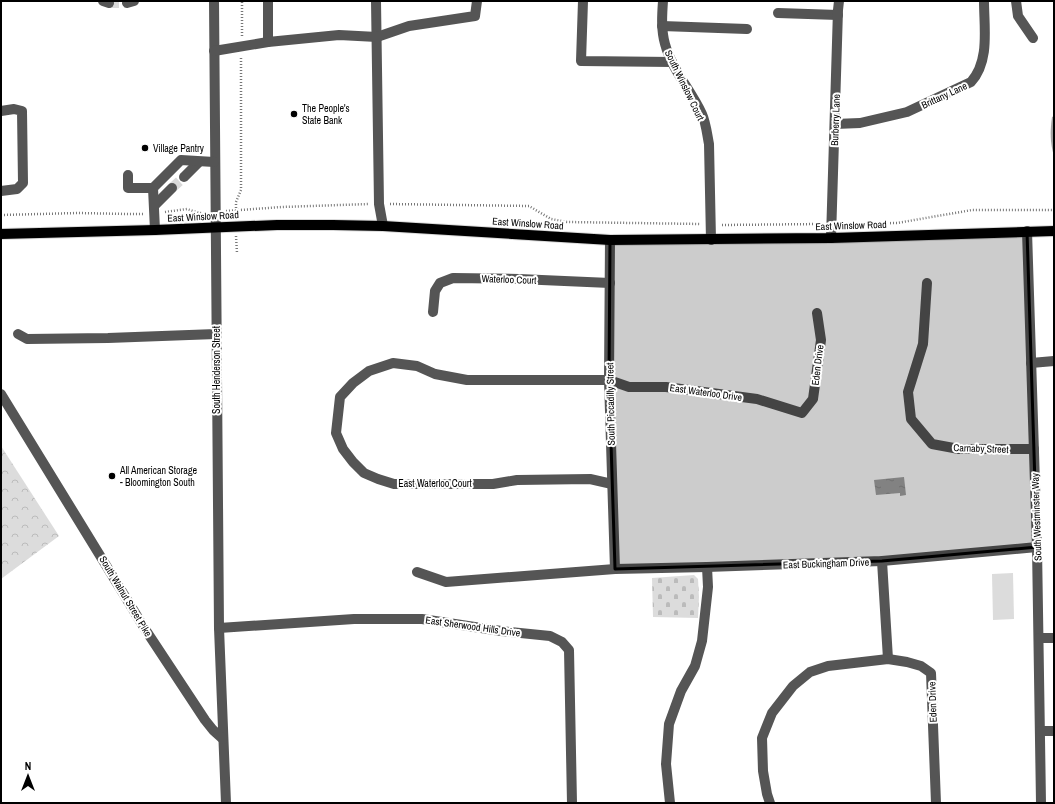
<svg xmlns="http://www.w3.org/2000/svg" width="1055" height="804" font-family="'Archivo Narrow',sans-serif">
	<defs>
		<pattern id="forest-crowns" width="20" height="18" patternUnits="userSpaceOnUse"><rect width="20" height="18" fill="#dcdcdc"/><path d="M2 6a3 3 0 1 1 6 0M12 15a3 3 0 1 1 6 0" fill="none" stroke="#bbb"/></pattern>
		<pattern id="cemetery-stones" width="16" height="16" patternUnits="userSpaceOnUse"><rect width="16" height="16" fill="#dcdcdc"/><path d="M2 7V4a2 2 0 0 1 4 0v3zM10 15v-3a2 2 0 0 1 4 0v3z" fill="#bbb"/></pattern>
		<pattern id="water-ripples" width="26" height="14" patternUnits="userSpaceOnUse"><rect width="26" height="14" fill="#a3a3a3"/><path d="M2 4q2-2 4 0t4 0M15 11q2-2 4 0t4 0" fill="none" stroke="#8b8b8b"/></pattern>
	</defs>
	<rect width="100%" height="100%" fill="#fff"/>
	<path fill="url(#forest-crowns)" d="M 1,446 L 59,536 L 1,579 Z"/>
	<path fill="url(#cemetery-stones)" d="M 694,575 L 698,579 L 699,597 L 698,618 L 653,617 L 652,578 Z"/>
	<path fill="#dcdcdc" d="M 1013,573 L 1014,619 L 993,620 L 992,574 Z"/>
	<g fill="url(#water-ripples)">
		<path d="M 1054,116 L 1054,156 C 1050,143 1050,131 1052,117 Z"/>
		<path d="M 904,477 L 906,495 L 900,496 L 900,493 L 876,495 L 874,480 Z"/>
	</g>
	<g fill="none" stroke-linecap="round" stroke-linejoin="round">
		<g stroke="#d9d9d9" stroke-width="10" stroke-dasharray="10 5" stroke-linecap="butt">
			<path d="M 109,3 L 127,3"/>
			<path d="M 172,188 L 184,177"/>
		</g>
		<g stroke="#dbdbdb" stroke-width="12">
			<path id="major" d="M 1,234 L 155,230 L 277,225 L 333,225 L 383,226 L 610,240 L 831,238 L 1054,231"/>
		</g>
		<g stroke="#777" stroke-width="2.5" stroke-dasharray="1 2" stroke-linecap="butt">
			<path d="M 242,36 L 242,1"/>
			<path d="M 390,204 L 529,206 L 551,219 L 567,222 L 701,224"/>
			<path d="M 226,211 L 282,207 L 369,204"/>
			<path d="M 165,212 L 187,209 L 199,213 L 205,213"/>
			<path d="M 1,215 L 78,213 L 128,214 L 144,214"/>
			<path d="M 236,217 L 236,202 L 241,190 L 241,57"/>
			<path d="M 842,224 L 897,223 L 972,210 L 1054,210"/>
			<path d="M 722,225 L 821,224"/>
			<path d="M 236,236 L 237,253"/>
		</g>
		<g stroke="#555" stroke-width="10">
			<path d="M 103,1 L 109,3"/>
			<path d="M 214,1 L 219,628 L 226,803"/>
			<path d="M 376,1 L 379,204 L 383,226"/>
			<path d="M 583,1 L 581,61 L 672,62"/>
			<path d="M 663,1 C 662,15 661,30 665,44 C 672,70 691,90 702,114 C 706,123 707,134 709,144 L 711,240"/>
			<path d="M 1016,1 L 1018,16 L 1033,38"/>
			<path d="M 127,3 L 134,1"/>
			<path d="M 778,13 L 838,15"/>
			<path d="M 662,26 L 747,29"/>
			<path d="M 268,42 L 268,1"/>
			<path d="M 214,51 L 268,42 L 339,35 L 377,37 L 409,26 L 475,16 L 477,1"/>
			<path d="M 1,111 L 14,109 L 22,111 L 23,183 L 17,189 L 1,191"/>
			<path d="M 835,124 L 860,123 L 907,112 L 971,82 C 990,61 984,28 984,1"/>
			<path d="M 128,175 L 128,188 L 153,188"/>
			<path d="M 184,177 L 199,162"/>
			<path d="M 154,206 L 172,188"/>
			<path d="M 155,230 L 153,188 L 181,160 L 214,162"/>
			<path d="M 1027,231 L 1037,547 L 1041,803"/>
			<path d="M 831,238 L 838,10 L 839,1"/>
			<path d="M 610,240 L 609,380 L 615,569"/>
			<path d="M 927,283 L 923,344 L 908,392 L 911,419 L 932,444 L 959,449 L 1034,449"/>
			<path d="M 433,312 L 435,291 L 440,283 L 453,278 L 519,279 L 610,283"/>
			<path d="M 18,334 L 27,339 L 108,338 L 216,334"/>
			<path d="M 1031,363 L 1054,361"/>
			<path d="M 1,394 L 145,629 L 205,720 L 213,730 L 223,739"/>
			<path d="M 612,484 L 590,479 L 517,480 L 493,484 L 394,484 L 378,479 L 364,473 L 353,462 L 343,449 L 336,433 L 340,397 L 353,383 L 369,371 L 393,363 L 417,366 L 435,374 L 467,380 L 609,380 L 629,387 L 666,387 L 757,399 L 802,413 L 813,399 L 821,340 L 817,313"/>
			<path d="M 882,561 L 888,659"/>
			<path d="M 417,572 L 446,582 L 615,569 L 707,567 L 882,561 L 1037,547"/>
			<path d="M 219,628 L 354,619 L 422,619 L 501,631 L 550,636 L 562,642 L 569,650 L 572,803"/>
			<path d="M 1039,638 L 1054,638"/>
			<path d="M 1040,731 L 1054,731"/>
			<path d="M 670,803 L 666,764 L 669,724 L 681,691 L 695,666 L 702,641 L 708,587 L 707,567"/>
			<path d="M 770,803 L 767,794 L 763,771 L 762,738 L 772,713 L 793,686 L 810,672 L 828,666 L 888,659 L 907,662 L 921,666 L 931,673 L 936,803"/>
		</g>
		<use href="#major" stroke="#000" stroke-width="10"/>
	</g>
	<path fill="#000" fill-opacity="0.2" stroke="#000" stroke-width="3" stroke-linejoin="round" d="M 1027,231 L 1037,547 L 882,561 L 615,569 L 609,380 L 610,240 Z"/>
	<g fill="#000" stroke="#fff" stroke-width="1.5">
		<circle cx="294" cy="114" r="4"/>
		<circle cx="145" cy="148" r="4"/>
		<circle cx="112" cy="476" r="4"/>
	</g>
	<g text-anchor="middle" stroke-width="4" stroke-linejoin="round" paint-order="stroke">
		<g font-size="10" fill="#000" stroke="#fff">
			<text transform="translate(685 85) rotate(64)" y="4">South Winslow Court</text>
			<text transform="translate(944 95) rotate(-25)" y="4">Brittany Lane</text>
			<text transform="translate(835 120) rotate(-88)" y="4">Burberry Lane</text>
			<text transform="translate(203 216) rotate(-3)" y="4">East Winslow Road</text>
			<text transform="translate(528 223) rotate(4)" y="4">East Winslow Road</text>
			<text transform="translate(851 225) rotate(-2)" y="4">East Winslow Road</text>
			<text transform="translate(509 279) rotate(2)" y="4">Waterloo Court</text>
			<text transform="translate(817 365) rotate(-83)" y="4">Eden Drive</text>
			<text transform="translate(216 370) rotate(-90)" y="4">South Henderson Street</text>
			<text transform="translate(706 392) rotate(8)" y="4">East Waterloo Drive</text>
			<text transform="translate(610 404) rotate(-91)" y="4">South Piccadilly Street</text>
			<text transform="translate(981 448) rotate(2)" y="4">Carnaby Street</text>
			<text x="435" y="487">East Waterloo Court</text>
			<text transform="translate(1036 517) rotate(-92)" y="4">South Westminster Way</text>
			<text transform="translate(826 563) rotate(-2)" y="4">East Buckingham Drive</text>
			<text transform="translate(126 596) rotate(59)" y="4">South Walnut Street Pike</text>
			<text transform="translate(473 626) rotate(8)" y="4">East Sherwood Hills Drive</text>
			<text transform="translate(932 702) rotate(-92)" y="4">Eden Drive</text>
		</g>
		<g font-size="10" fill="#000" stroke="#fff" text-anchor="start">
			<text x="302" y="112">The People's<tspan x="302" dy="12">State Bank</tspan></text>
			<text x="153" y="152">Village Pantry</text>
			<text x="120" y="474">All American Storage<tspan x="120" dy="12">- Bloomington South</tspan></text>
		</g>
	</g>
	<rect width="1055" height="804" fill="none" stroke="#000000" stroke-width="4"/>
	<g transform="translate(28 776)" stroke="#ffffff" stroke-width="3" paint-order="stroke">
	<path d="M0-3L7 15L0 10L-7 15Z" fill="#000000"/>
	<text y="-6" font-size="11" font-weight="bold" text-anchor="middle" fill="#000000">N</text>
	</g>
</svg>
